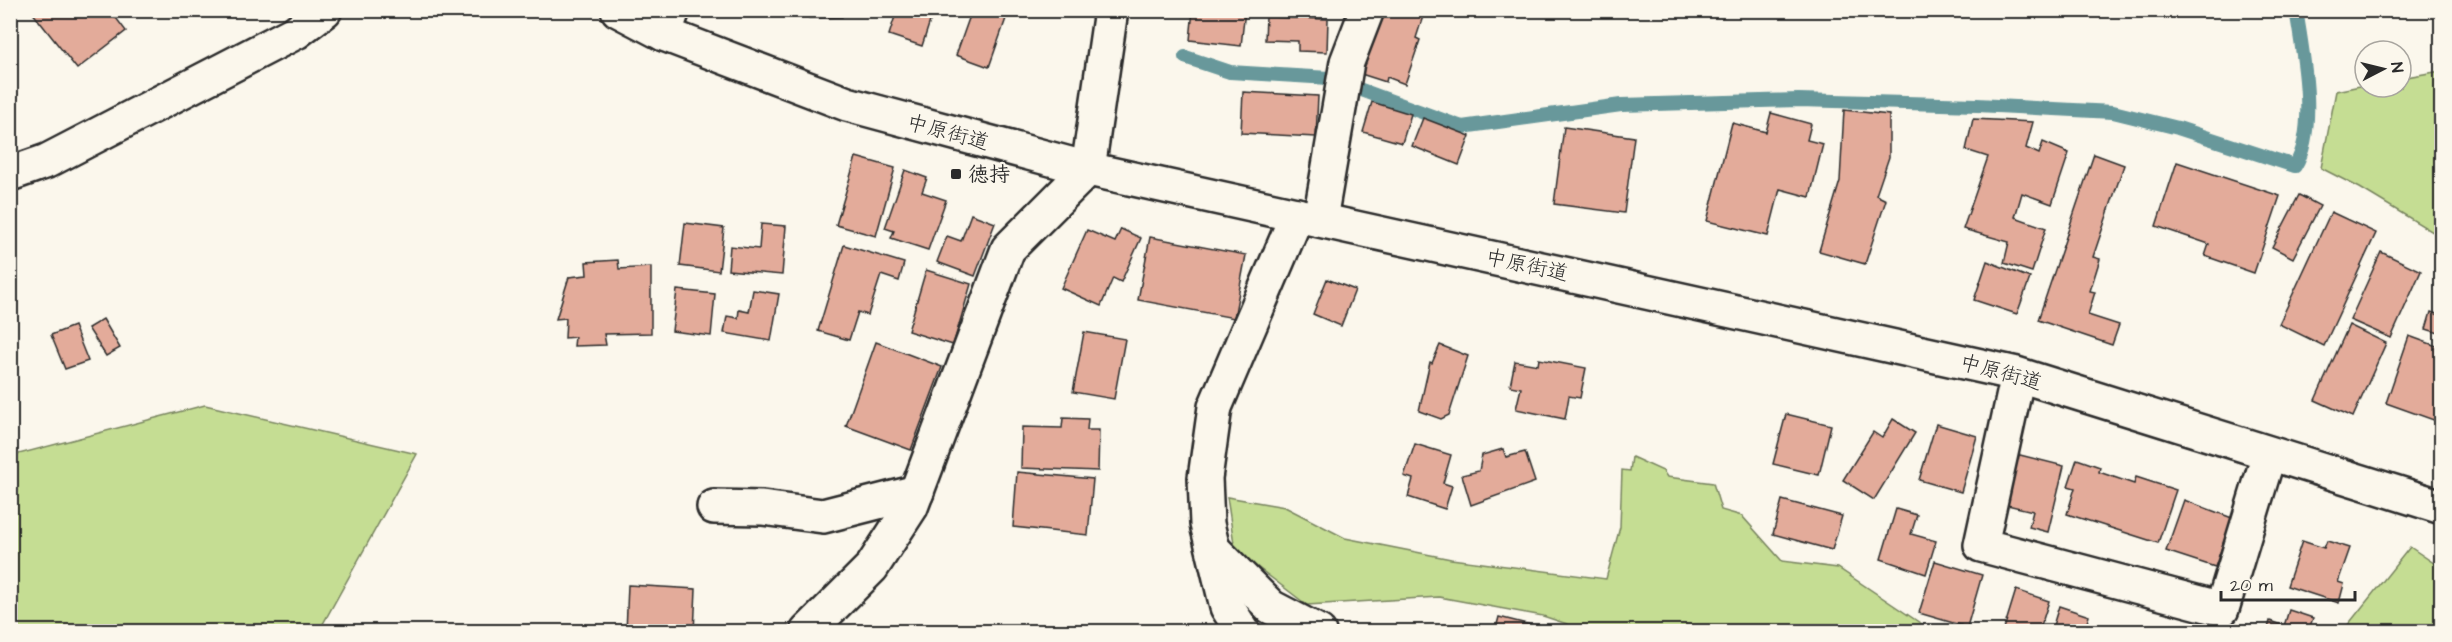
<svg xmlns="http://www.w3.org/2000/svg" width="2452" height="642" font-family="'Architects Daughter','Klee One',sans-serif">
	<rect width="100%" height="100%" fill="#fbf7ec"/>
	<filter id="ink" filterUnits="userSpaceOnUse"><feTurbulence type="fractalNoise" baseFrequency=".0167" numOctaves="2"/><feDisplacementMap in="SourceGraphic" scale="12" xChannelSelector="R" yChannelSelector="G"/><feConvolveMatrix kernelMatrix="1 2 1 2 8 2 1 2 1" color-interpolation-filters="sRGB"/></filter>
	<g filter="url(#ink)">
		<g fill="#c5dd93" stroke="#78845f" stroke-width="1.5">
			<path d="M 2441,71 L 2442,71 L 2441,237 L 2360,188 L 2321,168 L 2336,91 L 2365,85 L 2401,87 L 2401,78 Z"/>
			<path d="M 205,405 L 417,454 L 319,631 L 11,631 L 11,456 Z"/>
			<path d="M 1632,457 L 1663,471 L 1667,477 L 1713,483 L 1721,510 L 1742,516 L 1782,561 L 1838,568 L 1932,631 L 1591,632 L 1543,616 L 1439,597 L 1307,605 L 1235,550 L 1227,497 L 1285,507 L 1345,538 L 1451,559 L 1606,579 L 1620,527 L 1622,470 L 1630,471 Z"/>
			<path d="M 2410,547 L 2441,568 L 2441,631 L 2343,631 Z"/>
		</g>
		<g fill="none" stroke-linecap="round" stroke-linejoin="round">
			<path stroke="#67989b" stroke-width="14" d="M 1185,57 L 1230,72 L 1329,78 L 1462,127 L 1621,105 L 1799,100 L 1977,105 L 2113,112 L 2178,128 L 2295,166 C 2318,129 2303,53 2296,10"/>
		</g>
		<g fill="#e3ab9a" stroke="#2b2b2b" stroke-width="1.5">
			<path d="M 34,10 L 110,10 L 126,31 L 77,69 L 32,12 Z"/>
			<path d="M 808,10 L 842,10 L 842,17 L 809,18 Z"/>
			<path d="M 897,10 L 933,12 L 922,46 L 889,35 Z"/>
			<path d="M 972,10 L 1009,10 L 989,67 L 956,55 Z"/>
			<path d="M 1193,10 L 1245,10 L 1241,46 L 1190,40 Z"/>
			<path d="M 1383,10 L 1425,10 L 1416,38 L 1420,40 L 1405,84 L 1387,77 L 1386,82 L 1361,74 Z"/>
			<path d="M 1266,17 L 1328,19 L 1327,52 L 1298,51 L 1298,41 L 1265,40 Z"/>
			<path d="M 1243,92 L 1318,96 L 1316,137 L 1241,133 Z"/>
			<path d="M 1372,102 L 1411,114 L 1402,143 L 1363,132 Z"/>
			<path d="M 1844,110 L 1889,115 L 1889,157 L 1876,195 L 1886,200 L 1865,264 L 1819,251 L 1840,181 Z"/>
			<path d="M 1771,113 L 1811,124 L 1807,140 L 1823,144 L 1810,197 L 1780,189 L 1768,236 L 1707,221 L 1732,123 L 1766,132 Z"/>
			<path d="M 1423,118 L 1470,136 L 1459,165 L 1412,146 Z"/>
			<path d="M 1973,119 L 2033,122 L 2026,148 L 2039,154 L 2043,142 L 2069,153 L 2052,204 L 2022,193 L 2015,217 L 2046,228 L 2032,272 L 2004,263 L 2009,242 L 1963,229 L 1988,157 L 1966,150 Z"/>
			<path d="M 1564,127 L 1634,137 L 1624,213 L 1554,204 Z"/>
			<path d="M 2094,154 L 2124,165 L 2093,257 L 2100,259 L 2090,291 L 2095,292 L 2088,315 L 2119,325 L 2112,345 L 2038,320 Z"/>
			<path d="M 856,157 L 895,168 L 876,236 L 836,225 Z"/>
			<path d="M 2177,162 L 2280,196 L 2254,273 L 2205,256 L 2209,244 L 2156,226 Z"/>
			<path d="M 905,170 L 927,178 L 922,192 L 946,200 L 928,250 L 891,238 L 894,231 L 885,228 Z"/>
			<path d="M 2299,195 L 2320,206 L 2293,258 L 2272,247 Z"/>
			<path d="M 2331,212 L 2376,233 L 2324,346 L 2279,324 Z"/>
			<path d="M 971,214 L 995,223 L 975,276 L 937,262 L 947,236 L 961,241 Z"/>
			<path d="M 685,223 L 724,228 L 719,271 L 680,266 Z"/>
			<path d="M 761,224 L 786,226 L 782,275 L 728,270 L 730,246 L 759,249 Z"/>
			<path d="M 1121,229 L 1141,238 L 1121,282 L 1113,278 L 1101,306 L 1061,288 L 1087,230 L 1115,242 Z"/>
			<path d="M 1150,237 L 1246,255 L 1234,318 L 1138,300 Z"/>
			<path d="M 844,245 L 904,263 L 899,281 L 881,275 L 868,315 L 858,312 L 849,340 L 818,331 Z"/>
			<path d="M 2381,252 L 2421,271 L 2391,338 L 2350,320 Z"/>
			<path d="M 618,260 L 619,269 L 651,267 L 651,333 L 604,334 L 606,345 L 574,346 L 575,337 L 565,338 L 566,318 L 556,319 L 569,277 L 587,275 L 586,262 Z"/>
			<path d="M 1987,261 L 2030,278 L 2017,314 L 1974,300 Z"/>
			<path d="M 926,270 L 971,284 L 953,345 L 908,331 Z"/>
			<path d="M 1327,279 L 1355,290 L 1341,326 L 1313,314 Z"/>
			<path d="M 677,290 L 715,294 L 711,336 L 672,331 Z"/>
			<path d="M 753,290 L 779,294 L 771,341 L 724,333 L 727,316 L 738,318 L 739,310 L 749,312 Z"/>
			<path d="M 2431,312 L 2442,316 L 2442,334 L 2426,329 Z"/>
			<path d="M 103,319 L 120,348 L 106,356 L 88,328 Z"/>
			<path d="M 2349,325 L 2386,343 L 2353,417 L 2315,400 Z"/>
			<path d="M 74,326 L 88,361 L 65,369 L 51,335 Z"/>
			<path d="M 1084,332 L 1125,339 L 1114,399 L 1073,392 Z"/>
			<path d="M 2409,336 L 2442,348 L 2442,423 L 2386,403 Z"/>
			<path d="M 876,342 L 942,367 L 911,450 L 846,426 Z"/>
			<path d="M 1440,345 L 1468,356 L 1449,415 L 1441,419 L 1419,411 L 1430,362 L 1432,363 Z"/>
			<path d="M 1539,359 L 1586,368 L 1580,398 L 1569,396 L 1565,419 L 1516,409 L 1521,388 L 1510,386 L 1515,361 L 1538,365 Z"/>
			<path d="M 1786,414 L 1831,425 L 1819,475 L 1773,464 Z"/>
			<path d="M 1063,418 L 1088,419 L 1087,430 L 1099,430 L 1098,471 L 1021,468 L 1022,427 L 1062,428 Z"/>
			<path d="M 1893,419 L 1915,433 L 1874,500 L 1843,480 L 1873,432 L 1882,438 Z"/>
			<path d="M 1936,424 L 1977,436 L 1961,492 L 1919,480 Z"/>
			<path d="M 1415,444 L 1451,455 L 1443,483 L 1452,486 L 1445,509 L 1408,497 L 1413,479 L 1404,476 Z"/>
			<path d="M 1503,449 L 1506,457 L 1525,452 L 1535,482 L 1471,505 L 1462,475 L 1479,471 L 1482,455 Z"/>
			<path d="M 2016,454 L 2064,466 L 2048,532 L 2029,527 L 2033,511 L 2003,504 Z"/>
			<path d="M 2077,459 L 2100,467 L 2099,472 L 2134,484 L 2136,477 L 2176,490 L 2158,543 L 2067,514 L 2075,488 L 2068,486 Z"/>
			<path d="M 1017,472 L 1093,479 L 1088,535 L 1013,527 Z"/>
			<path d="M 1782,500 L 1842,516 L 1832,550 L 1773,534 Z"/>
			<path d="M 2184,500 L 2232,518 L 2215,567 L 2166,551 Z"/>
			<path d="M 1896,509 L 1917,515 L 1911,534 L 1936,541 L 1926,574 L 1881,559 Z"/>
			<path d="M 2302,541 L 2324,548 L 2327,541 L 2350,548 L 2338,582 L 2344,584 L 2339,603 L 2287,586 Z"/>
			<path d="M 1935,561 L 1982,575 L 1967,627 L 1919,613 Z"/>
			<path d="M 628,585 L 696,589 L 694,632 L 626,632 Z"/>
			<path d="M 2016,590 L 2049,601 L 2039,632 L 2003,632 Z"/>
			<path d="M 2059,606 L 2089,616 L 2084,632 L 2051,632 Z"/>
			<path d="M 2289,610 L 2313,618 L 2308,632 L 2267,632 L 2270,621 L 2284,626 Z"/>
			<path d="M 1499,617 L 1543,628 L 1542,632 L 1495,632 Z"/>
		</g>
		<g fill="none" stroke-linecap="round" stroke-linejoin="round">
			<g stroke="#2b2b2b" stroke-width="38">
				<g id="street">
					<path d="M 664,34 L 673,10"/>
					<path d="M 10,174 L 47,161 L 296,32 L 325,10"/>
					<path d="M 1320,219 L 1347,62 L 1367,10"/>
					<path d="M 2018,375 L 1981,545 L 2222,609 L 2269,454"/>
					<path d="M 714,507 L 762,508 L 823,516 L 917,492"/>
					<path d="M 1214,550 L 1271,607 L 1319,632"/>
					<path d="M 807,632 L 872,567 L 911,507 L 1008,249 L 1088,169 L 1111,10"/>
					<path d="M 1243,632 L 1227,607 L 1207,524 L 1205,478 L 1215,407 L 1297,215"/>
				</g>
			</g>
			<g stroke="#2b2b2b" stroke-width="38">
				<path id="primary" d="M 618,10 L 664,34 L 847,104 L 1088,169 L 2013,373 L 2442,507"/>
			</g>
			<use href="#street" stroke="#fbf7ec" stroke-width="33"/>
			<use href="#primary" stroke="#fbf7ec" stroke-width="33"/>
		</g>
	</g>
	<rect fill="#2b2b2b" stroke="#fbf7ec" stroke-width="2" x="950" y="168" width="12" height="12" rx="3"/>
	<g text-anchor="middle" stroke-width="4.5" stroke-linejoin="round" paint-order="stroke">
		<g font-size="21" fill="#2b2b2b" stroke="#fbf7ec">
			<text transform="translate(948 132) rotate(15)" y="7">中原街道</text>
			<text transform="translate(1527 265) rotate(12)" y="7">中原街道</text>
			<text transform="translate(2001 372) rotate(15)" y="7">中原街道</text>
		</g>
		<g font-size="21" font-weight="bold" fill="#2b2b2b" stroke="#fbf7ec" text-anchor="start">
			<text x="968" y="181">徳持</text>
		</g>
	</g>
	<rect width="2452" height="642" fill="none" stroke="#fbf7ec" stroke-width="36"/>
	<rect x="18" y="18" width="2416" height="606" fill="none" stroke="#2b2b2b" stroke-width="2" filter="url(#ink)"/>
	<g transform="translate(2383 69) rotate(83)"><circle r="28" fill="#fbf7ec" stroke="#a8a59f" stroke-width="1.5"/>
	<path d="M0-4.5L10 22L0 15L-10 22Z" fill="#2b2b2b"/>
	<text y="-9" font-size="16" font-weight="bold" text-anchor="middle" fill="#2b2b2b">N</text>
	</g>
	<path d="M2221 591v9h134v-9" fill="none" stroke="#2b2b2b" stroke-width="3"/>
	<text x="2230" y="591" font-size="18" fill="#2b2b2b" stroke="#fbf7ec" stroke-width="4.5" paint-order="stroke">20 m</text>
</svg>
